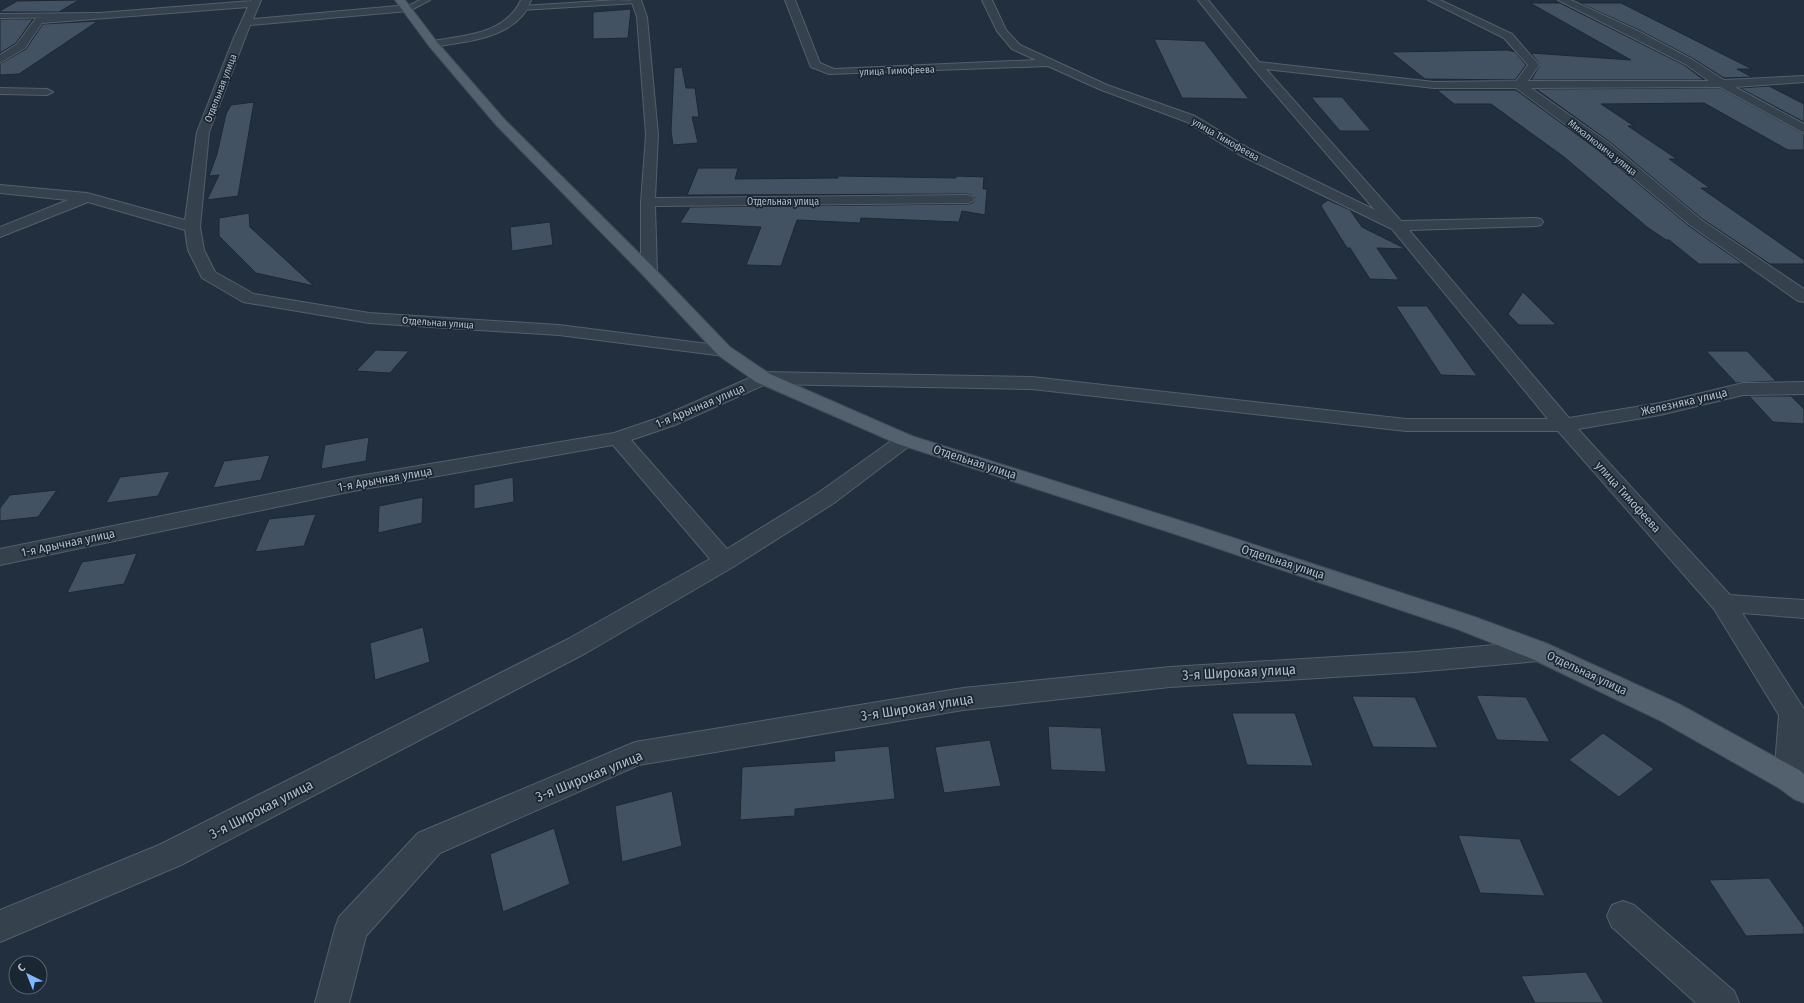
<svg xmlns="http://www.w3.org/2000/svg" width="1804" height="1003" font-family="'Fira Sans Condensed',sans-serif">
	<rect width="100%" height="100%" fill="#222f3e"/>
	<g fill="#425263" stroke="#1d2835">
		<path d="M 79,0 L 59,12 L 0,12 L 0,11 L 17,1 Z"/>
		<path d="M 1530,3 L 1560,3 L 1684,65 L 1704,80 L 1531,80 L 1540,65 L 1531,53 L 1631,60 Z"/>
		<path d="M 1580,3 L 1621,3 L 1752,69 L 1737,69 L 1752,77 L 1724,78 L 1694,59 L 1639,30 Z"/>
		<path d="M 631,9 L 628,38 L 593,39 L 593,12 Z"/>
		<path d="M 0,19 L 33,19 L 16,43 L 0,53 Z"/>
		<path d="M 98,21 L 19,74 L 0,75 L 0,64 L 26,49 L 43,24 Z"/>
		<path d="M 1154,39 L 1204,41 L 1249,99 L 1182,98 Z"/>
		<path d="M 1508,50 L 1515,52 L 1526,65 L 1515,80 L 1425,79 L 1391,52 Z"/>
		<path d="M 682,67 L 686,88 L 695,88 L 699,117 L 692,117 L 698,143 L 673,145 L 671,131 L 674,68 Z"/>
		<path d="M 1769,86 L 1804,104 L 1804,122 L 1740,88 Z"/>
		<path d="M 1720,88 L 1804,134 L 1804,150 L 1788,150 L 1704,103 L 1601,104 L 1634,126 L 1628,126 L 1677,159 L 1669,159 L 1710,188 L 1701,188 L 1804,260 L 1804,264 L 1770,264 L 1701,218 L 1610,142 L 1536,89 Z"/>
		<path d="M 1437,90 L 1516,90 L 1598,150 L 1689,226 L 1743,264 L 1699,264 L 1669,240 L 1666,240 L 1647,227 L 1564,157 L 1491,104 L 1454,104 Z"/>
		<path d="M 1311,97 L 1342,97 L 1371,131 L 1340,131 Z"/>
		<path d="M 254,102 L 238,196 L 207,200 L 219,175 L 209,176 L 217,154 L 226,114 L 231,105 Z"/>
		<path d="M 698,168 L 738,168 L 735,179 L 838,178 L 838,176 L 956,178 L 956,176 L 984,177 L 983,189 L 987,189 L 985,215 L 962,211 L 959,222 L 861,218 L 860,223 L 797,220 L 781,266 L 746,265 L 761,227 L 680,223 L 690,207 L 967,204 L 973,203 L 975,198 L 972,195 L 967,194 L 687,195 Z"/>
		<path d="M 1328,200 L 1350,210 L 1362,227 L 1406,249 L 1377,248 L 1399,280 L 1370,279 L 1350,248 L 1347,248 L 1321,206 L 1322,207 L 1321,205 Z"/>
		<path d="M 249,213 L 250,227 L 314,286 L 256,273 L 219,236 L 219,218 Z"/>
		<path d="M 550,222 L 553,245 L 512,251 L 510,227 Z"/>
		<path d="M 1523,292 L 1556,325 L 1519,325 L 1508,314 Z"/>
		<path d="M 1396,306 L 1427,306 L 1477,376 L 1441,375 Z"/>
		<path d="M 376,350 L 409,351 L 390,373 L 356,371 Z"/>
		<path d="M 1706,351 L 1747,351 L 1776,381 L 1736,383 Z"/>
		<path d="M 1749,396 L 1791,396 L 1804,409 L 1804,424 L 1773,422 Z"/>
		<path d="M 369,437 L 366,461 L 321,469 L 325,445 Z"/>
		<path d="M 270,455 L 261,480 L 213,488 L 224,461 Z"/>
		<path d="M 170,471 L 158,496 L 106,503 L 120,477 Z"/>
		<path d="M 513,477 L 514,502 L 474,509 L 474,485 Z"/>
		<path d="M 57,490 L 38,517 L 0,521 L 0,508 L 10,495 Z"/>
		<path d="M 423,497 L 422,523 L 378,533 L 379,506 Z"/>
		<path d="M 316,514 L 304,546 L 255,552 L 269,519 Z"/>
		<path d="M 137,553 L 124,584 L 67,593 L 82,562 Z"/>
		<path d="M 423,627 L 430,662 L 375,680 L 370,643 Z"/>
		<path d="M 1476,695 L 1526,697 L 1550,742 L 1497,740 Z"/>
		<path d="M 1352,696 L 1415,697 L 1438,748 L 1373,747 Z"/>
		<path d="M 1232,713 L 1295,713 L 1313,766 L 1247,765 Z"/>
		<path d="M 1048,726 L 1101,728 L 1106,772 L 1051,770 Z"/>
		<path d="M 1603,733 L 1654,769 L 1619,797 L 1569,760 Z"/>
		<path d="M 990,740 L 1001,786 L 944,793 L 935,747 Z"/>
		<path d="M 889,746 L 895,799 L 795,809 L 795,816 L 740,820 L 742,767 L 835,761 L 834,751 Z"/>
		<path d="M 672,791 L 682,846 L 622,862 L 615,806 Z"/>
		<path d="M 554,828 L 570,884 L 503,912 L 490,854 Z"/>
		<path d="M 1458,835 L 1520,839 L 1545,896 L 1480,893 Z"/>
		<path d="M 1769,878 L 1804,927 L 1804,934 L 1746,936 L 1709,880 Z"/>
		<path d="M 1586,972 L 1604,1003 L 1535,1003 L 1521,976 Z"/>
	</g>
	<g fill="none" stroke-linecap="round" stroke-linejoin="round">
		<g stroke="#545f6c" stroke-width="2">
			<g id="lane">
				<path d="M 420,0 L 430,0 L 411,10 L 404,8 Z"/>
				<path d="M 617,0 L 640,1 L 636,3 L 522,10 L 518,8 L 522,6 Z"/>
				<path d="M 94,13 L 97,13 L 97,17 L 0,18 L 0,14 Z"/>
			</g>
		</g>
		<g stroke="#545f6c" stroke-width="2">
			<g id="street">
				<path d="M 251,0 L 261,0 L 253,19 L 408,5 L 413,8 L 408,11 L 250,25 L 209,132 L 200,227 L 204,250 L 215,272 L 254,294 L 369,313 L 559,325 L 724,346 L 730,347 L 733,351 L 730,355 L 724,356 L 559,335 L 369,323 L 243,302 L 202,278 L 188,250 L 185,230 L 88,202 L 0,237 L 0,227 L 68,200 L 0,193 L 0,185 L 87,193 L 185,220 L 197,132 L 233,40 L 248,7 L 42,23 L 25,48 L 0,63 L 0,55 L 17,44 L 36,18 L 251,1 Z"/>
				<path d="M 521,0 L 531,0 C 528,6 526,12 522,16 C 501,40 462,42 433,47 L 428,44 L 433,41 C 466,35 505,34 521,0 Z"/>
				<path d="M 631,0 L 641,0 L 647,17 L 658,135 L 655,198 L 967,195 L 972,196 L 974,199 L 972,202 L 967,203 L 655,206 L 657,272 L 655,275 L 649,277 L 643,275 L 641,272 L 641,202 L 646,135 L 637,17 Z"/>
				<path d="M 785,0 L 795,0 L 820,63 L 834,69 L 1036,60 L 1012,49 L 997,31 L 982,0 L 992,0 L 1006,30 L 1020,45 L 1107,85 L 1195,116 L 1250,149 L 1375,210 L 1252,67 L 1198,0 L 1208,0 L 1259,62 L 1434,82 L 1516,81 L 1528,65 L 1504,38 L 1428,0 L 1440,0 L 1512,34 L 1539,65 L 1528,81 L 1709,81 L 1685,64 L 1558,0 L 1571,0 L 1638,31 L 1693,60 L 1724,80 L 1804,76 L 1804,82 L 1735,87 L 1804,124 L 1804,133 L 1720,87 L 1531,88 L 1609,143 L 1700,219 L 1804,289 L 1804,302 L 1798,301 L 1690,225 L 1599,149 L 1516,88 L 1434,88 L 1266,69 L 1401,221 L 1536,218 L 1541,219 L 1543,222 L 1541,225 L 1536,226 L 1409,230 L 1569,418 L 1660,403 L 1743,383 L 1804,382 L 1804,394 L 1743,395 L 1660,415 L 1578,429 L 1730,595 L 1804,600 L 1804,618 L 1742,613 L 1804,709 L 1804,779 L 1799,788 L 1789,791 L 1779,788 L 1774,779 L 1779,715 L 1714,609 L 1558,431 L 1406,431 L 1032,389 L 766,384 L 675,425 L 631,440 L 727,549 L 818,493 L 898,436 L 905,434 L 912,436 L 915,440 L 912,444 L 834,503 L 733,567 L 586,653 L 181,865 L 0,942 L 0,910 L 159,845 L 568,639 L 710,559 L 613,445 L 353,491 L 0,565 L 0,549 L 353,477 L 614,433 L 661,417 L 763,372 L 1032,377 L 1406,419 L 1548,419 L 1392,229 L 1240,155 L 1187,122 L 1099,89 L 1048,66 L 829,74 L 811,67 L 810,65 Z"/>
				<path d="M 0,88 L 47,89 L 53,92 L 47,95 L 0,94 Z"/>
				<path d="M 1539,641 L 1548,644 L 1552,651 L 1548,658 L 1539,661 L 1415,672 L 1170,687 L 963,710 L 639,765 L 440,853 L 366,936 L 349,1003 L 315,1003 L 335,928 L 339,917 L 418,833 L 635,742 L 963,688 L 1170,667 L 1415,652 Z"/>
				<path d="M 1623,901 L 1634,905 L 1734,991 L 1739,1003 L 1696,1003 L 1612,927 L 1607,916 L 1612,905 Z"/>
			</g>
		</g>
		<g stroke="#3f4a57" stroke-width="2">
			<path id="primary" d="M 395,0 L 405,0 L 437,42 L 505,120 L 655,269 L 730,347 L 770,374 L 912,436 L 1194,525 L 1475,617 L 1548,644 L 1679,704 L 1799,770 L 1804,774 L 1804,803 L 1794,799 L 1779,788 L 1659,720 L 1530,658 L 1457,629 L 1178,535 L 898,444 L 756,382 L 718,355 L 643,275 L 497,126 L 429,46 Z"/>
		</g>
		<use href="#lane" fill="#36414e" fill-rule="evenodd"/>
		<use href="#street" fill="#36414e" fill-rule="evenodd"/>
		<use href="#primary" fill="#53606e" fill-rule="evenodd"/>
	</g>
	<g text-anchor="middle" stroke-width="3.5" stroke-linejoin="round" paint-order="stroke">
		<g font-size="10" fill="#b1bcc9" stroke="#1b2633">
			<text transform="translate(897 70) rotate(-2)" y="4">улица Тимофеева</text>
			<text transform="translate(220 88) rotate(-69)" y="4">Отдельная улица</text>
			<text transform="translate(1226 139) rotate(30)" y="4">улица Тимофеева</text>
			<text transform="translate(1603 147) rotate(38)" y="4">Михалковича улица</text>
			<text x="783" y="205">Отдельная улица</text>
			<text transform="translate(438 322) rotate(4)" y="4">Отдельная улица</text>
		</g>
		<g font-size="12" fill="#b1bcc9" stroke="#1b2633">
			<text transform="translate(1684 402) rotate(-13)" y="4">Железняка улица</text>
			<text transform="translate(700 406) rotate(-23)" y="4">1-я Арычная улица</text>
			<text transform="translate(975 462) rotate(18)" y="4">Отдельная улица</text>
			<text transform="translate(385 479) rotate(-10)" y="4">1-я Арычная улица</text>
			<text transform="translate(1628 497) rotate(48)" y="4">улица Тимофеева</text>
			<text transform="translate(68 543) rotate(-12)" y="4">1-я Арычная улица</text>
			<text transform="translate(1283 562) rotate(18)" y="4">Отдельная улица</text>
			<text transform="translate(1587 673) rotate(25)" y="4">Отдельная улица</text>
		</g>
		<g font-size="14" fill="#b1bcc9" stroke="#1b2633">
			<text transform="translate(1239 672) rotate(-3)" y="5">3-я Широкая улица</text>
			<text transform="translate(917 707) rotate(-9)" y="5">3-я Широкая улица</text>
			<text transform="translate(589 776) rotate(-22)" y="5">3-я Широкая улица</text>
			<text transform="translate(261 809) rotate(-27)" y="5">3-я Широкая улица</text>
		</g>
	</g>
	<g transform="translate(28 975) rotate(317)"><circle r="19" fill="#1b2633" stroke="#57626f"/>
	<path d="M0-3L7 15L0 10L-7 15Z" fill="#81b7ff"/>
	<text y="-6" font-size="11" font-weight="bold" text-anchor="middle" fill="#b1bcc9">С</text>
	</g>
</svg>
